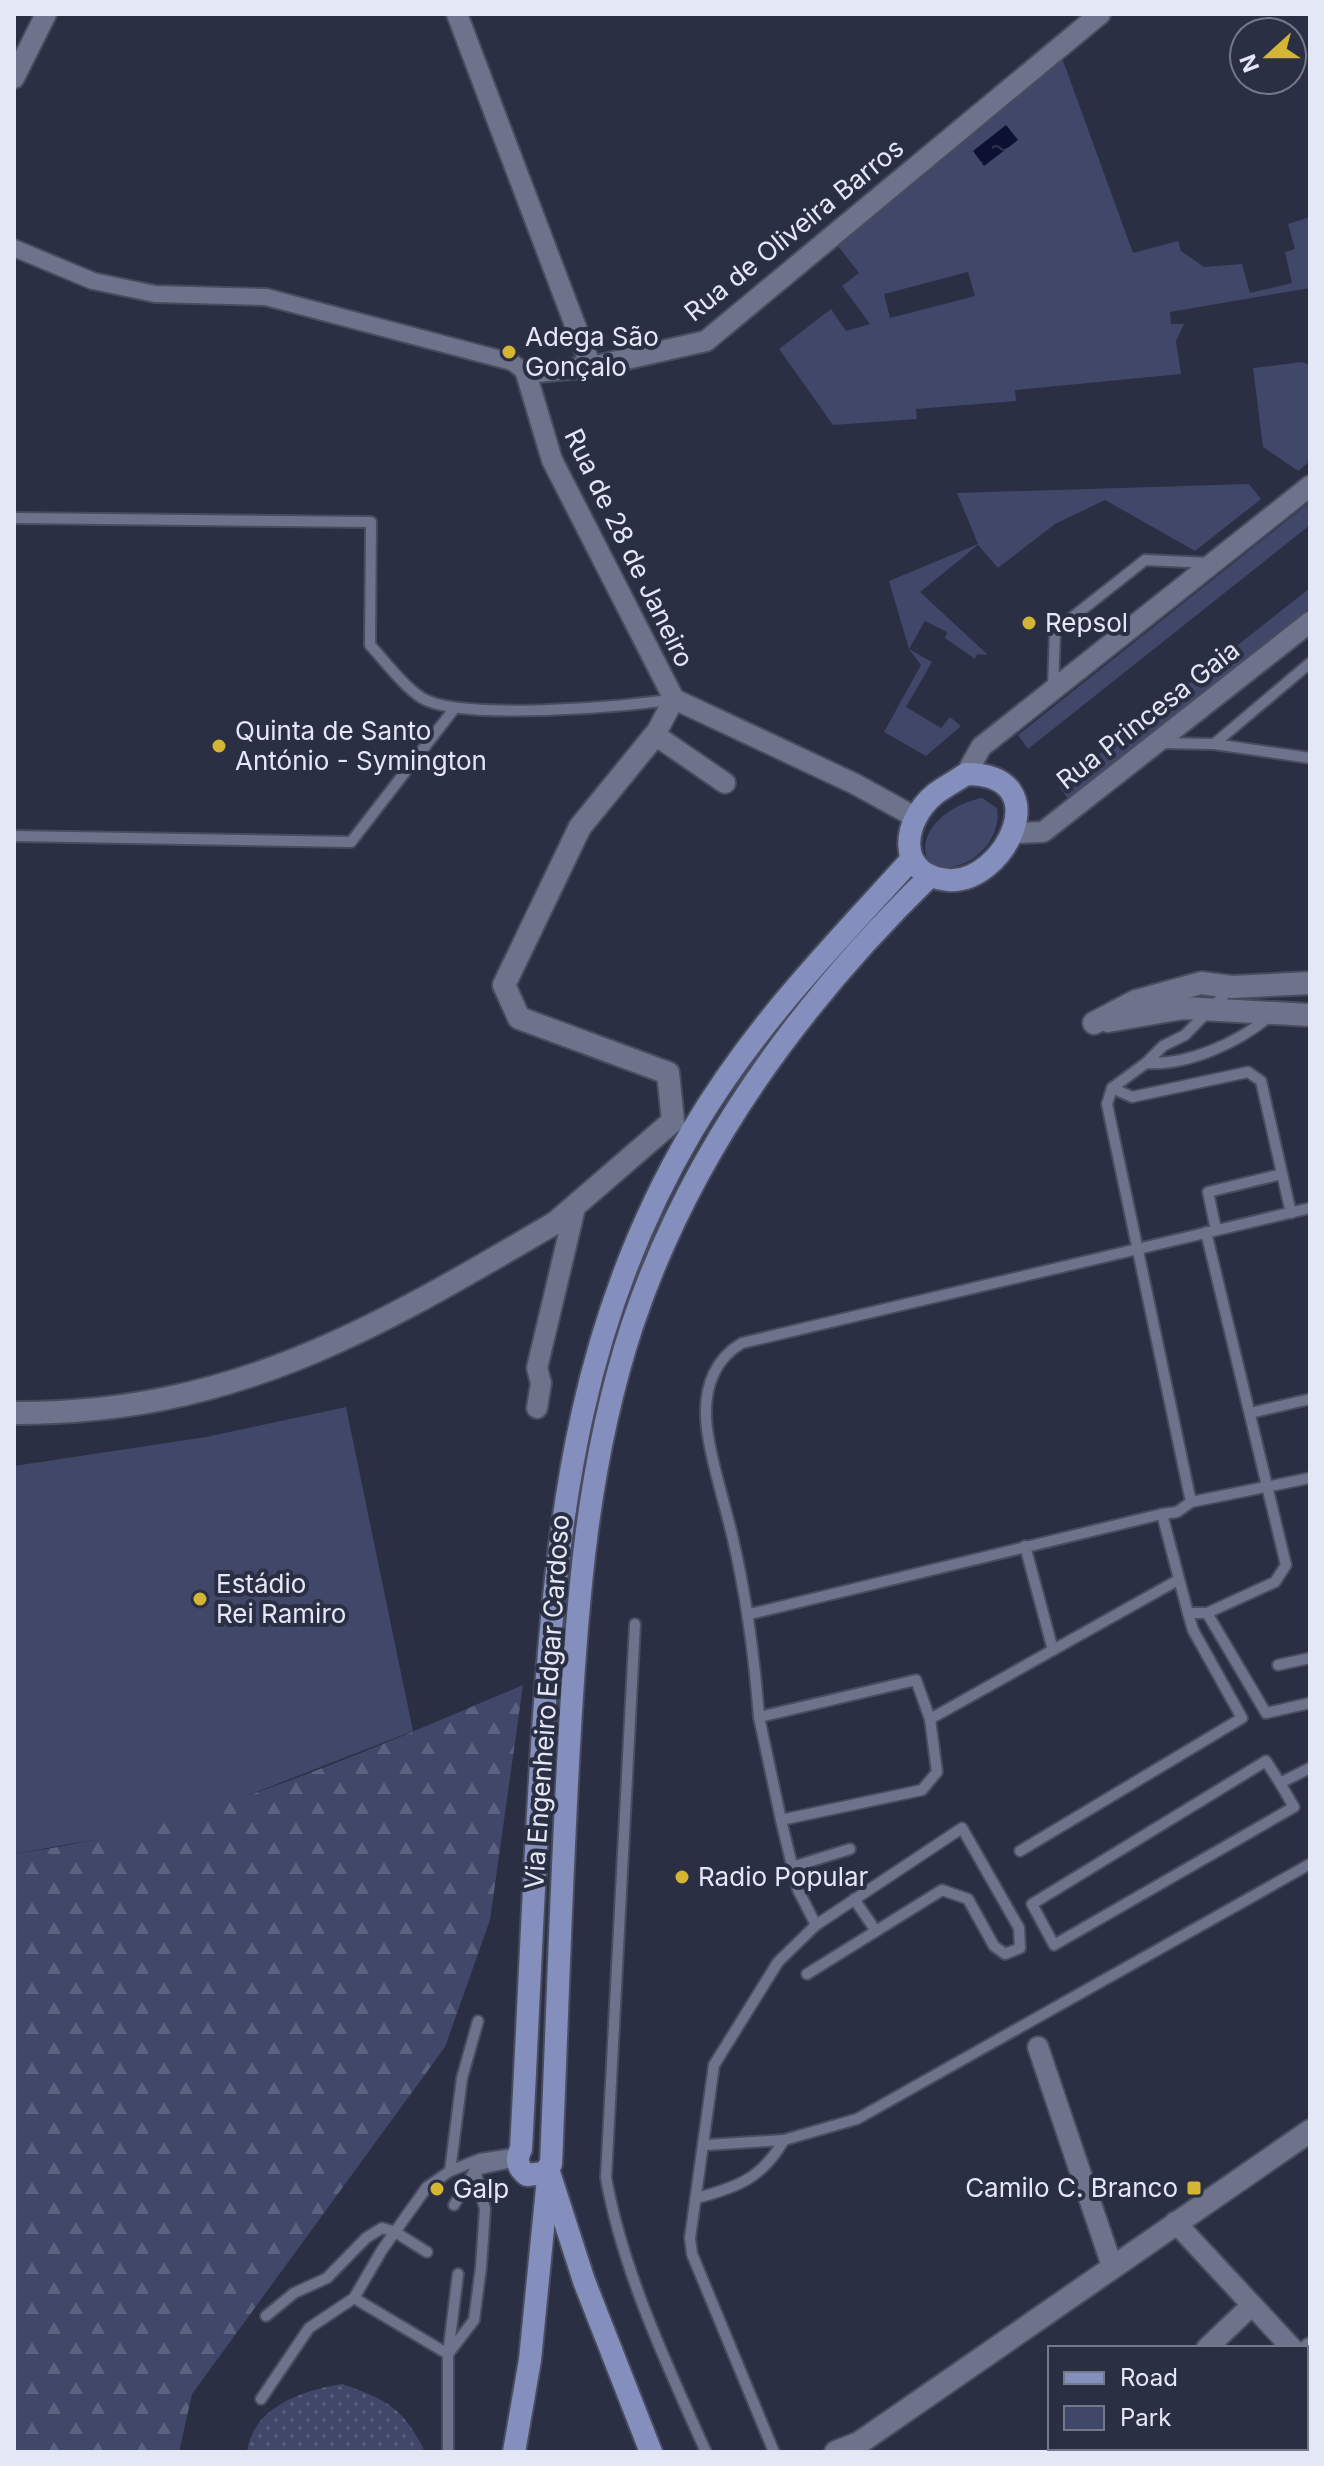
<svg xmlns="http://www.w3.org/2000/svg" width="1324" height="2466" font-family="Inter,sans-serif">
	<defs>
		<pattern id="grass-dots" width="8" height="8" patternUnits="userSpaceOnUse" patternTransform="scale(2)"><rect width="8" height="8" fill="#404769"/><path d="M2 2h.1M6 6h.1" fill="none" stroke="#5b627f" stroke-width="1.8" stroke-linecap="round"/></pattern>
		<pattern id="forest-firs" width="22" height="20" patternUnits="userSpaceOnUse" patternTransform="scale(2)"><rect width="22" height="20" fill="#404769"/><path d="M5 1l3.5 6h-7zM16 11l3.5 6h-7z" fill="#5b627f"/></pattern>
		<pattern id="water-ripples" width="26" height="14" patternUnits="userSpaceOnUse" patternTransform="scale(2)"><rect width="26" height="14" fill="#0c1032"/><path d="M2 4q2-2 4 0t4 0M15 11q2-2 4 0t4 0" fill="none" stroke="#2f3350"/></pattern>
	</defs>
	<rect width="100%" height="100%" fill="#2a2f43"/>
	<path fill="url(#grass-dots)" d="M 342,2384 C 387,2399 404,2409 425,2452 L 247,2452 C 253,2406 304,2390 342,2384 Z"/>
	<path fill="url(#forest-firs)" d="M 523,1685 L 490,1920 L 445,2047 L 192,2394 L 179,2452 L 14,2452 L 14,1854 C 194,1829 357,1755 523,1685 Z"/>
	<g fill="#404769" fill-rule="evenodd">
		<path d="M 1062,58 L 1133,253 L 1178,241 L 1181,251 L 1204,267 L 1242,264 L 1250,293 L 1292,283 L 1285,252 L 1295,249 L 1288,224 L 1310,217 L 1310,288 L 1170,312 L 1171,324 L 1184,324 L 1176,341 L 1181,374 L 1015,390 L 1016,401 L 916,409 L 917,419 L 833,425 L 779,349 L 831,309 L 846,331 L 870,324 L 842,286 L 859,273 L 838,246 ZM 968,272 L 975,296 L 890,318 L 884,294 Z"/>
		<path d="M 1302,362 L 1310,365 L 1310,461 L 1298,471 L 1263,447 L 1253,368 Z"/>
		<path d="M 1249,484 L 1261,499 L 1195,551 L 1105,500 L 1055,524 L 998,568 L 978,545 L 920,592 L 988,655 L 977,654 L 975,659 L 945,638 L 947,632 L 925,621 L 909,649 L 932,662 L 906,707 L 941,728 L 950,717 L 961,726 L 926,756 L 884,732 L 921,665 L 909,649 L 889,581 L 978,544 L 957,493 Z"/>
		<path d="M 1310,502 L 1310,525 L 1028,749 L 1018,735 Z"/>
		<path d="M 1310,588 L 1310,608 L 1069,800 L 1059,786 Z"/>
		<path d="M 982,798 L 997,808 C 1003,843 964,877 930,865 C 911,831 953,803 982,798 Z"/>
		<path d="M 346,1407 L 413,1731 L 208,1811 L 126,1834 L 14,1854 L 14,1466 L 206,1437 Z"/>
	</g>
	<path fill="url(#water-ripples)" d="M 1006,125 L 1018,140 L 984,166 L 973,151 Z"/>
	<g fill="none" stroke-linecap="round" stroke-linejoin="round">
		<g stroke="#494c5e" stroke-width="14">
			<g id="service">
				<path d="M 14,518 L 371,522 L 370,645 C 385,661 403,686 422,698 C 459,721 627,707 674,699"/>
				<path d="M 1053,688 L 1055,631 L 1145,560 L 1210,563"/>
				<path d="M 1160,743 L 1214,744 L 1310,663"/>
				<path d="M 1214,744 L 1310,758"/>
				<path d="M 14,836 L 351,842 L 454,709"/>
				<path d="M 1231,988 L 1185,1035 L 1163,1046 L 1146,1063 C 1187,1066 1240,1042 1271,1015"/>
				<path d="M 1146,1063 L 1112,1088 L 1107,1104 L 1191,1502 L 1177,1512 L 1162,1514 L 1188,1613 L 1207,1613 L 1266,1713 L 1310,1703"/>
				<path d="M 1112,1088 L 1132,1097 L 1248,1072 L 1261,1081 L 1291,1213"/>
				<path d="M 1216,1230 L 1208,1192 L 1282,1174"/>
				<path d="M 1206,1232 L 1286,1565 L 1275,1582 L 1207,1613"/>
				<path d="M 1250,1413 L 1310,1399"/>
				<path d="M 1191,1502 L 1310,1478"/>
				<path d="M 1025,1546 L 1053,1650"/>
				<path d="M 750,1614 L 1162,1514"/>
				<path d="M 635,1624 L 606,2178 C 623,2272 667,2365 706,2452"/>
				<path d="M 1278,1665 L 1310,1658"/>
				<path d="M 759,1717 C 754,1653 747,1598 732,1535 C 725,1504 706,1445 706,1415 C 705,1385 716,1358 742,1343 L 1310,1208"/>
				<path d="M 930,1719 L 916,1680 L 759,1717 L 781,1820 L 922,1790 L 937,1772 L 930,1719 L 1178,1580"/>
				<path d="M 1280,1783 L 1294,1807 L 1054,1945 L 1032,1904 L 1266,1761 L 1280,1783 L 1310,1768"/>
				<path d="M 781,1820 L 798,1890 L 816,1925"/>
				<path d="M 1020,1851 L 1242,1718 L 1193,1630 L 1188,1613"/>
				<path d="M 792,1867 L 850,1849"/>
				<path d="M 854,1899 L 876,1931"/>
				<path d="M 706,2145 L 784,2140 L 857,2119 L 1310,1864"/>
				<path d="M 450,2171 L 462,2078 L 478,2021"/>
				<path d="M 697,2198 C 738,2187 762,2178 784,2140"/>
				<path d="M 454,2205 L 475,2170 L 517,2161"/>
				<path d="M 354,2298 L 448,2354 L 474,2320 L 481,2267 L 485,2209 L 475,2170"/>
				<path d="M 266,2316 L 294,2293 L 327,2278 L 366,2238 L 382,2228 L 395,2232 L 427,2252"/>
				<path d="M 261,2399 L 309,2328 L 354,2298 L 382,2250 L 427,2187 L 450,2171 L 480,2159 L 519,2153"/>
				<path d="M 448,2450 L 448,2354 L 458,2274"/>
				<path d="M 774,2452 L 692,2254 L 690,2238 L 714,2065 L 778,1962 L 816,1925 L 962,1828 L 1019,1928 L 1020,1948 L 1005,1954 L 994,1946 L 968,1899 L 942,1890 L 807,1974"/>
			</g>
		</g>
		<g stroke="#494c5e" stroke-width="20">
			<path id="pedestrian" d="M 14,248 L 93,281 L 155,294 L 266,297 L 512,362 L 526,373"/>
		</g>
		<g stroke="#494c5e" stroke-width="24">
			<g id="minor">
				<path d="M 457,14 L 591,367"/>
				<path d="M 14,78 L 46,14"/>
				<path d="M 674,699 L 655,735 L 725,783"/>
				<path d="M 966,774 L 981,747 L 1310,486"/>
				<path d="M 915,817 L 855,784 L 674,699 L 552,460 L 526,373 L 591,367 L 706,341 L 1100,14"/>
				<path d="M 1013,833 L 1043,832 L 1310,622"/>
				<path d="M 537,1408 L 541,1383 L 537,1368 L 574,1212"/>
				<path d="M 1038,2047 L 1112,2266"/>
				<path d="M 1175,2222 L 1292,2348"/>
				<path d="M 1207,2348 L 1251,2306"/>
				<path d="M 1306,2351 L 1310,2348"/>
				<path d="M 1098,2452 L 1102,2448"/>
				<path d="M 1200,2452 L 1204,2448"/>
			</g>
		</g>
		<g stroke="#494c5e" stroke-width="26">
			<g id="tertiary">
				<path d="M 1108,1021 L 1183,1008 L 1310,1015"/>
				<path d="M 1094,1023 L 1136,1001 L 1201,983 L 1232,987 L 1310,983"/>
				<path d="M 14,1413 C 238,1414 383,1324 570,1214"/>
				<path d="M 836,2452 L 859,2443 L 1310,2131"/>
			</g>
		</g>
		<g stroke="#494c5e" stroke-width="26">
			<path id="secondary" d="M 555,1223 L 673,1121 L 668,1073 L 519,1018 L 504,985 L 580,827 L 655,735"/>
		</g>
		<g stroke="#494c5e" stroke-width="26">
			<g id="primary">
				<path d="M 966,774 C 1060,774 1004,885 948,880 C 895,875 902,821 935,794 C 944,787 956,781 966,774 Z"/>
				<path d="M 911,860 C 830,949 754,1026 692,1131 C 582,1318 559,1504 544,1716 C 534,1860 529,2005 521,2149 C 515,2160 518,2168 527,2175 L 544,2173 L 551,2164 C 557,2025 561,1885 569,1746 C 577,1603 587,1463 632,1326 C 690,1152 799,1004 929,877"/>
				<path d="M 548,2169 L 584,2281 L 651,2452"/>
				<path d="M 514,2452 L 530,2360 L 548,2178"/>
			</g>
		</g>
		<use href="#service" stroke="#6d738a" stroke-width="10"/>
		<use href="#pedestrian" stroke="#6d738a" stroke-width="16"/>
		<use href="#minor" stroke="#6d738a" stroke-width="20"/>
		<use href="#tertiary" stroke="#6d738a" stroke-width="22"/>
		<use href="#secondary" stroke="#6d738a" stroke-width="22"/>
		<use href="#primary" stroke="#858fbd" stroke-width="22"/>
	</g>
	<g fill="#d5b534" stroke="#2a2f43" stroke-width="3">
		<circle cx="509" cy="352" r="8"/>
		<circle cx="1029" cy="623" r="8"/>
		<circle cx="219" cy="746" r="8"/>
		<circle cx="200" cy="1599" r="8"/>
		<circle cx="682" cy="1877" r="8"/>
		<rect x="1186" y="2180" width="16" height="16" rx="4"/>
		<circle cx="437" cy="2189" r="8"/>
	</g>
	<g text-anchor="middle" stroke-width="8" stroke-linejoin="round" paint-order="stroke">
		<g font-size="26" fill="#e4e7f5" stroke="#2a2f43">
			<text transform="translate(794 230) rotate(-39)" y="9">Rua de Oliveira Barros</text>
			<text transform="translate(629 548) rotate(64)" y="9">Rua de 28 de Janeiro</text>
			<text transform="translate(1148 715) rotate(-38)" y="9">Rua Princesa Gaia</text>
			<text transform="translate(547 1702) rotate(-86)" y="9">Via Engenheiro Edgar Cardoso</text>
		</g>
		<g font-size="26" fill="#e4e7f5" stroke="#2a2f43" text-anchor="start">
			<text x="525" y="346">Adega São<tspan x="525" dy="30">Gonçalo</tspan></text>
			<text x="1045" y="632">Repsol</text>
			<text x="235" y="740">Quinta de Santo<tspan x="235" dy="30">António - Symington</tspan></text>
			<text x="216" y="1593">Estádio<tspan x="216" dy="30">Rei Ramiro</tspan></text>
			<text x="698" y="1886">Radio Popular</text>
			<text x="1178" y="2197" text-anchor="end">Camilo C. Branco</text>
			<text x="453" y="2198">Galp</text>
		</g>
	</g>
	<rect width="1324" height="2466" fill="none" stroke="#e4e7f5" stroke-width="32"/>
	<rect x="1048" y="2346" width="260" height="104" fill="#2a2f43" stroke="#74798a" stroke-width="2"/>
	<rect x="1064" y="2372" width="40" height="12" fill="#858fbd" stroke="#74798a" stroke-width="2"/>
	<text x="1120" y="2386" font-size="24" fill="#e4e7f5">Road</text>
	<rect x="1064" y="2406" width="40" height="24" fill="#404769" stroke="#74798a" stroke-width="2"/>
	<text x="1120" y="2426" font-size="24" fill="#e4e7f5">Park</text>
	<g transform="translate(1268 56) rotate(249)"><circle r="38" fill="#2a2f43" stroke="#74798a" stroke-width="2"/>
	<path d="M0-6L14 30L0 20L-14 30Z" fill="#d5b534"/>
	<text y="-12" font-size="22" font-weight="bold" text-anchor="middle" fill="#e4e7f5">N</text>
	</g>
</svg>
